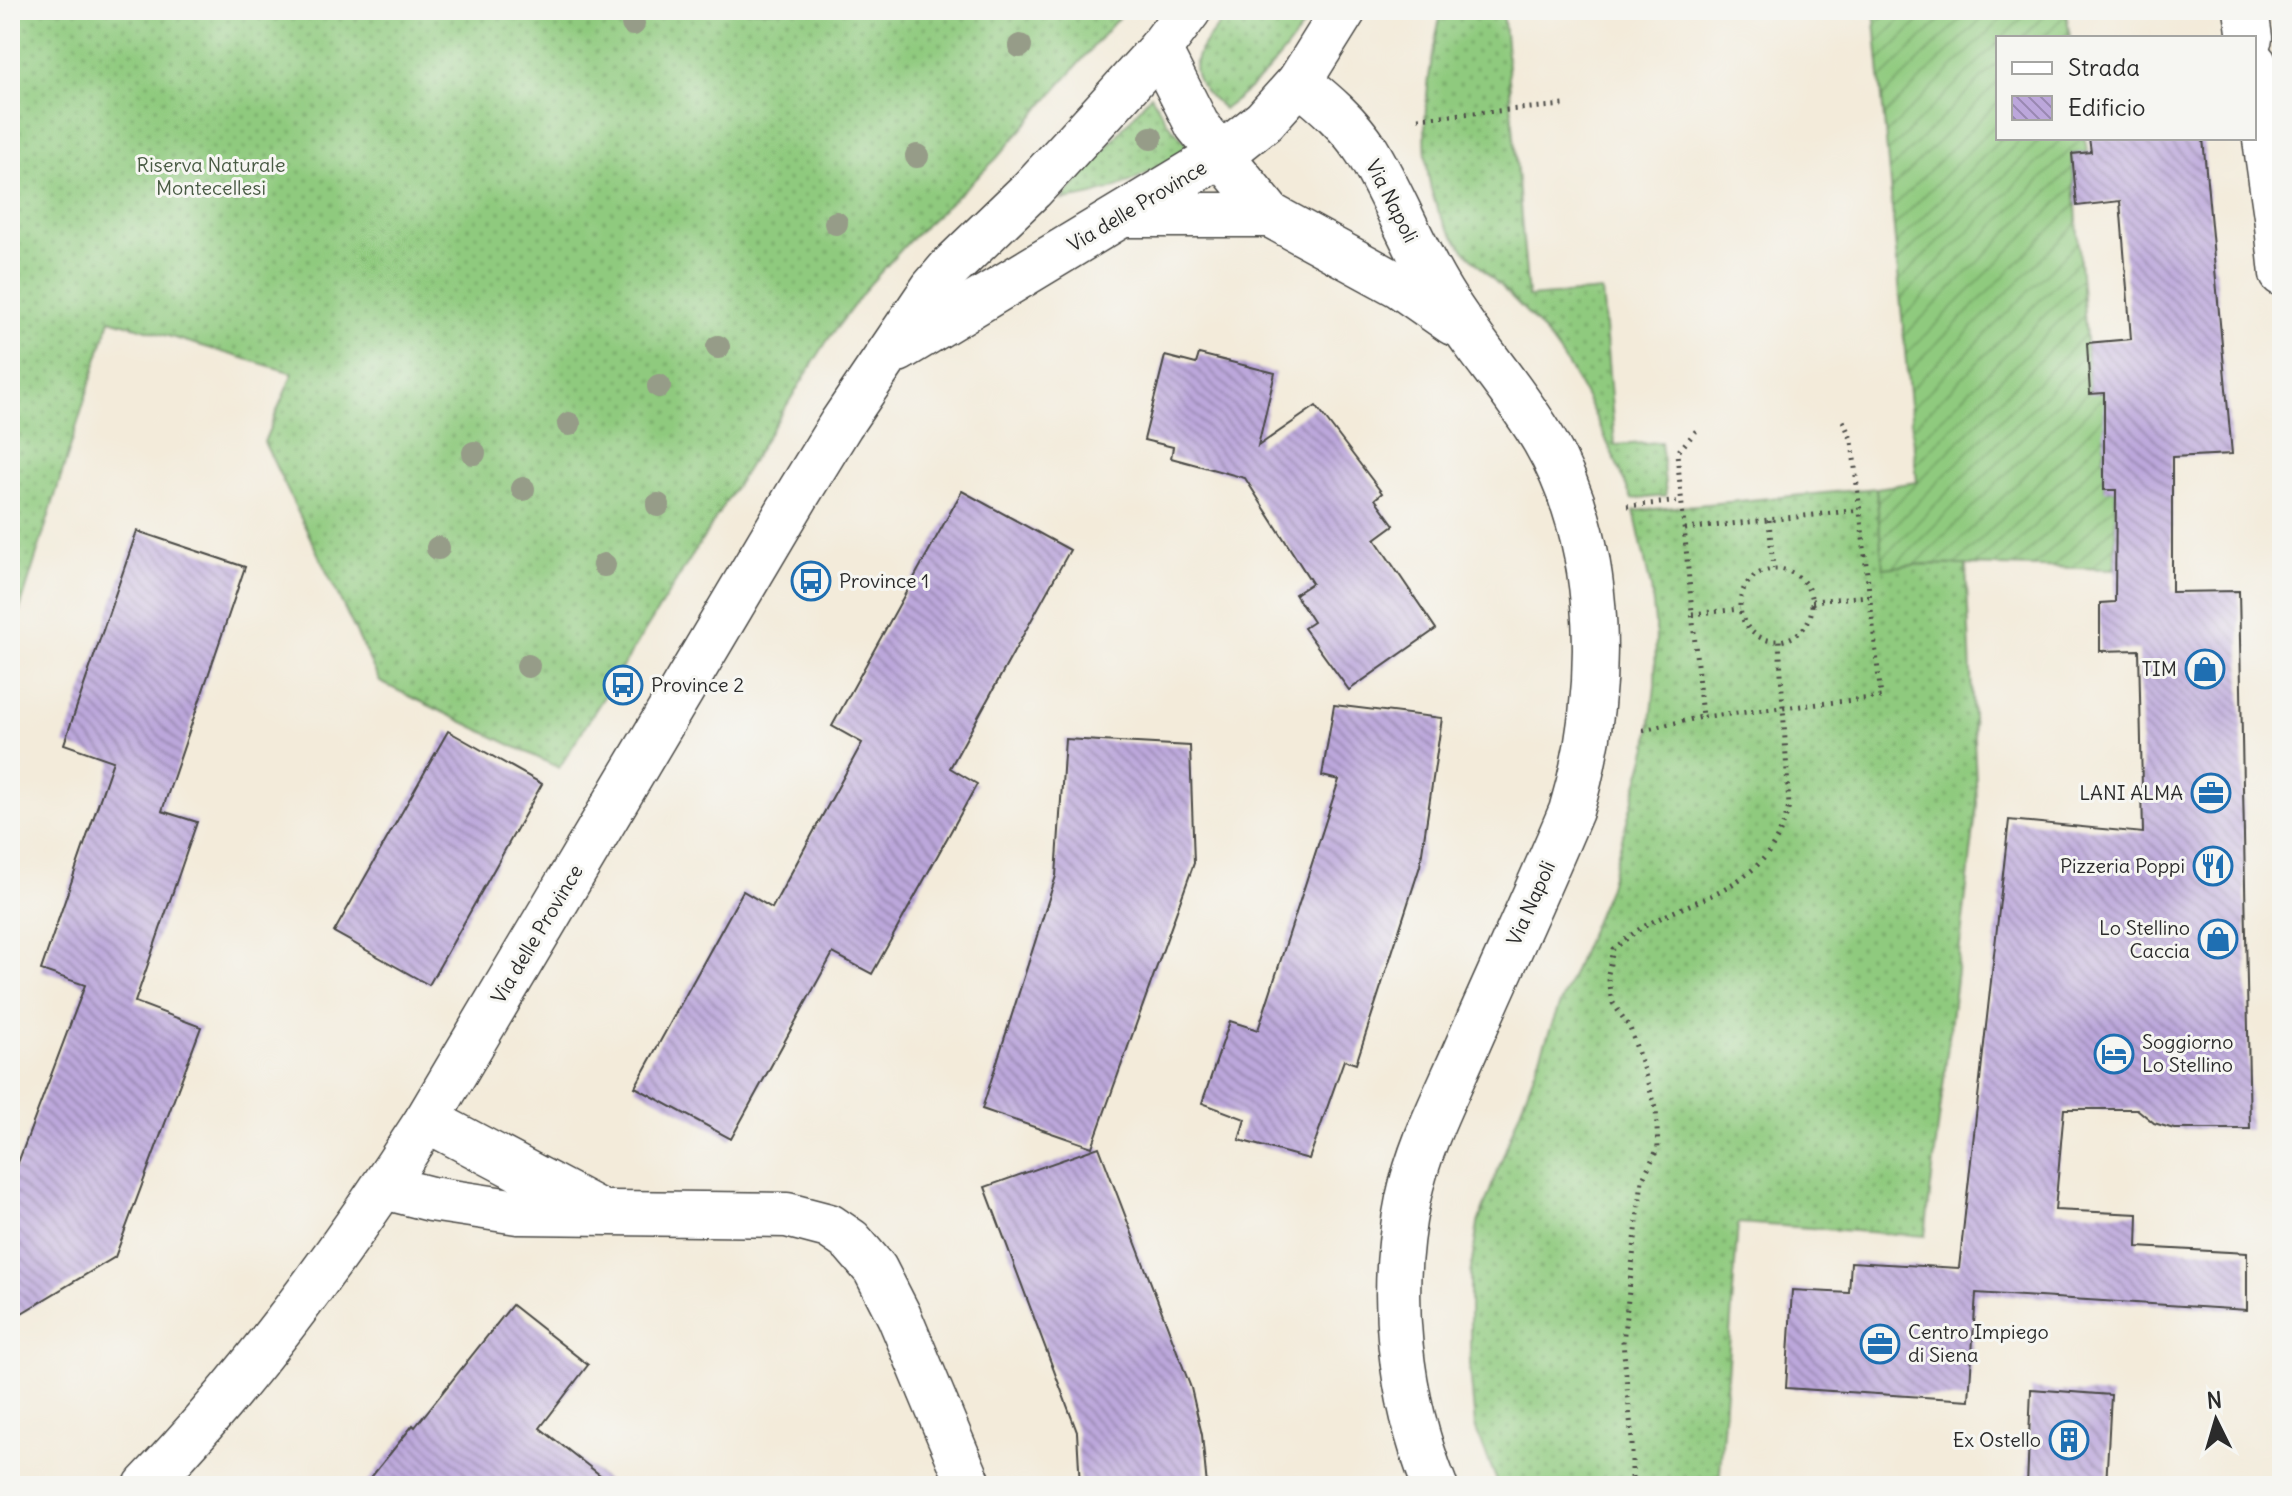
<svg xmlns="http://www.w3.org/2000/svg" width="2292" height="1496" font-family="Delius,sans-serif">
	<defs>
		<pattern id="grass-dots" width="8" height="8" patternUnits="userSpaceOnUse" patternTransform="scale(2)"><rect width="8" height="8" fill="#8fca7e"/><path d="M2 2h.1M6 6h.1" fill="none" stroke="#75a467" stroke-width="1.8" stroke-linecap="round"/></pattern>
		<pattern id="garden-furrows" width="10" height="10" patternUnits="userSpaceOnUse" patternTransform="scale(2)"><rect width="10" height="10" fill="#8fca7e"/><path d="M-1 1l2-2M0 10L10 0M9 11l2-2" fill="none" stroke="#75a467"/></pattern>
		<pattern id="building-back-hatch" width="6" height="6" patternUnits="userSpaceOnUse" patternTransform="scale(2)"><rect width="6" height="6" fill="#bca7db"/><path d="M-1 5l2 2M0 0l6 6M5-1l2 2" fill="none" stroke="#9988b2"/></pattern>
	</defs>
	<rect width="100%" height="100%" fill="#f6f6f2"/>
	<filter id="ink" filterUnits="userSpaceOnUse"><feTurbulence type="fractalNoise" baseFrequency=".0125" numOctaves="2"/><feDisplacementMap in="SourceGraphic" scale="16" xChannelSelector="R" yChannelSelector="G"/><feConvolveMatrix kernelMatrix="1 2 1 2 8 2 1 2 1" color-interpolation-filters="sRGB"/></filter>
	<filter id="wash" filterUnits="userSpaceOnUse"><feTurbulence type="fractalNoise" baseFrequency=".006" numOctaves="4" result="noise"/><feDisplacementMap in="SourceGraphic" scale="32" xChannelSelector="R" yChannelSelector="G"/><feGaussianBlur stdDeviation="1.8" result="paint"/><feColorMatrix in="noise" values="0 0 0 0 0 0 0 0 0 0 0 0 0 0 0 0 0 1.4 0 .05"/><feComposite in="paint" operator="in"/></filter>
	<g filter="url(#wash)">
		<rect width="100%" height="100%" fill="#f3ebda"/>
		<g fill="url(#grass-dots)" stroke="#5d7a54" stroke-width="2">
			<path d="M 10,10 L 1125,10 L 996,159 L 909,241 L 870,284 L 827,341 L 559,768 L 380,682 L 264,442 L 293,373 L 110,319 L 10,641 Z"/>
			<path d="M 1231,10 L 1314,10 C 1289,49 1262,82 1224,109 C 1173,68 1199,51 1231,10 Z"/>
			<path d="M 1442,10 L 1503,10 L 1528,297 L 1602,291 L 1615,445 L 1661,442 L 1666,496 L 1632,499 C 1605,438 1581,373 1536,323 C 1509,291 1473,265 1449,230 C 1410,175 1427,71 1442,10 Z"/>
			<path d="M 1151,95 L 1167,122 L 1191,149 C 1149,173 1111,196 1062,200 Z"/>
			<path d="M 1876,488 L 1884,567 L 1925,564 L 1966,565 L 1977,804 L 1925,1236 L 1738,1223 L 1719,1486 L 1499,1486 L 1475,1427 L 1470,1368 L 1470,1275 L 1478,1223 L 1557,1011 L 1608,889 L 1648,746 L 1655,686 L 1656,631 L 1651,588 L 1634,511 Z"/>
		</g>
		<path fill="url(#garden-furrows)" stroke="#5d7a54" stroke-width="2" d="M 1874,10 L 2066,10 L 2070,38 L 1998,38 L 1998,138 L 2085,138 L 2087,152 L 2072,154 L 2090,393 L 2121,391 L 2104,445 L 2104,489 L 2116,490 L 2115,569 L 1925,564 L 1883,568 L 1876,488 L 1917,482 Z"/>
		<g id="blocks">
			<g fill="url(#building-back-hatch)">
				<path d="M 2089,138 L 2203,138 L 2232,454 L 2172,457 L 2172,592 L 2239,591 L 2250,1129 L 2174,1129 L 2154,1123 L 2137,1109 L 2064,1109 L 2055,1210 L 2138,1214 L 2137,1247 L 2247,1253 L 2247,1310 L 1976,1293 L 1969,1400 L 1786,1388 L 1792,1290 L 1849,1293 L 1851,1262 L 1959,1268 L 2009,820 L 2143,833 L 2139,650 L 2100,651 L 2100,603 L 2115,602 L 2116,490 L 2104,490 L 2104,393 L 2090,394 L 2087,343 L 2131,339 L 2120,201 L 2077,206 L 2072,154 L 2091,152 Z"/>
				<path d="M 1199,354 L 1275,373 L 1258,446 L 1316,406 L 1382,493 L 1375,499 L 1394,525 L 1375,539 L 1436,629 L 1349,690 L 1304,628 L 1313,622 L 1295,594 L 1312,583 L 1245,478 L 1171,458 L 1173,447 L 1144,440 L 1165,356 L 1196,364 Z"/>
				<path d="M 962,491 L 1070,550 L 950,768 L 977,784 L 872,974 L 833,953 L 731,1139 L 635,1087 L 743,891 L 772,908 L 862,743 L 832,726 Z"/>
				<path d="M 137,531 L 245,567 L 162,811 L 197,822 L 135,1002 L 201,1027 L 115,1257 L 10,1320 L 10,1168 L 16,1168 L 85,985 L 41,970 L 113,761 L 64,744 Z"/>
				<path d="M 1334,705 L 1442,718 L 1420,866 L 1356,1064 L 1344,1060 L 1309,1159 L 1239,1140 L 1245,1119 L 1202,1103 L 1230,1021 L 1258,1030 L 1339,780 L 1322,776 Z"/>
				<path d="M 448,731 L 542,784 L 429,985 L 334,932 Z"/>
				<path d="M 1065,739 L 1190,746 L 1194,863 L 1092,1147 L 982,1109 L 1056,876 Z"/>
				<path d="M 1099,1147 L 1191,1388 L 1202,1435 L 1207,1486 L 1080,1486 L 1077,1432 L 985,1187 Z"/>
				<path d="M 512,1305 L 588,1365 L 540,1428 L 614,1486 L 364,1486 L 413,1425 L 415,1427 Z"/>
				<path d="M 2031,1389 L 2111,1395 L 2106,1486 L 2027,1486 Z"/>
			</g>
		</g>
	</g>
	<g filter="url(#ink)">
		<use href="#blocks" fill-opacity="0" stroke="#494845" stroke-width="2"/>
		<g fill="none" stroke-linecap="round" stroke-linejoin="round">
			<g stroke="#494845" stroke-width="47">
				<g id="minor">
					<path d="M 1159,50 L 1197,125 L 1270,215 L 1400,286 L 1453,323"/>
					<path d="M 1299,82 C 1324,102 1349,123 1367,151 C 1393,194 1411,242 1437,286 C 1468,340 1512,386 1544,440 C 1607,548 1606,694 1571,811 C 1537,892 1500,971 1465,1051 C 1444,1099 1419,1147 1408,1199 C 1388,1294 1399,1396 1435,1486"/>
					<path d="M 1124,215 L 1270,215"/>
					<path d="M 427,1120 L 595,1209"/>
					<path d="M 384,1187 L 431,1199 L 518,1212 L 787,1215 L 829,1226 L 851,1241 L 875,1269 L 899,1316 L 970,1486"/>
				</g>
			</g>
			<g stroke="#494845" stroke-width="47">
				<g id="major">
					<path d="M 2246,10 L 2250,38"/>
					<path d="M 2254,63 L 2276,216 L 2282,274"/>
					<path d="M 898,350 L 1221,155 L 1264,121 L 1299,82 L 1344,10"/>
					<path d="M 146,1486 C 252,1375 344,1249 427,1120 L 798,494 L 841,424 L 933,288 L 951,267 L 1032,189 L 1105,110 L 1159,50 L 1189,10"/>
				</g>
			</g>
			<g stroke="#494845" stroke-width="5" stroke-dasharray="2 6" stroke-linecap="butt">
				<path d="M 1418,118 L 1564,105"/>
				<path d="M 1696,431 L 1677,453 L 1702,717 L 1881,697 L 1852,441 L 1841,416"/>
				<path d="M 1627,506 L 1682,501"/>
				<path d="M 1769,520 L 1773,569"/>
				<path d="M 1685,529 L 1860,510"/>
				<circle cx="1776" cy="605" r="36"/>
				<path d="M 1812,601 L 1869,596"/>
				<path d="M 1692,614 L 1740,609"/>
				<path d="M 1643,730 L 1702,717"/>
				<path d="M 1632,1486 L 1632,1441 L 1623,1342 L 1642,1180 L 1658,1148 L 1656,1108 L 1630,1028 L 1613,1003 L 1608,974 L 1613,949 C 1623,942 1633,933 1643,927 C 1706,892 1769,888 1789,806 L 1779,640"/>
			</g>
			<use href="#minor" stroke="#fff" stroke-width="44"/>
			<use href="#major" stroke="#fff" stroke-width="44"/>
		</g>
		<g fill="#969c88">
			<circle cx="633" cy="24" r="12"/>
			<circle cx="1020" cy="46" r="12"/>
			<circle cx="1151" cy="138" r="12"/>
			<circle cx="917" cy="156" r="12"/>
			<circle cx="836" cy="223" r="12"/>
			<circle cx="718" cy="347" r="12"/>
			<circle cx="659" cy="386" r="12"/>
			<circle cx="569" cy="424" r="12"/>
			<circle cx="474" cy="453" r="12"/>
			<circle cx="523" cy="489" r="12"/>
			<circle cx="658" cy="505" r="12"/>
			<circle cx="438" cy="548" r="12"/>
			<circle cx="604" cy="565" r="12"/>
			<circle cx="528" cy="666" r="12"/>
		</g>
	</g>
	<defs>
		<g id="bus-ring" transform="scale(2)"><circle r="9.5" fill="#f6f6f2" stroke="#1f6fb2" stroke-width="1.5"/><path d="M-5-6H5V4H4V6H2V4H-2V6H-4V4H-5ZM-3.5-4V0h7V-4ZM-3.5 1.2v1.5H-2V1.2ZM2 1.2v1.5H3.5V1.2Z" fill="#1f6fb2"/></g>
		<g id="shop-ring" transform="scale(2)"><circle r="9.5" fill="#f6f6f2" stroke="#1f6fb2" stroke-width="1.5"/><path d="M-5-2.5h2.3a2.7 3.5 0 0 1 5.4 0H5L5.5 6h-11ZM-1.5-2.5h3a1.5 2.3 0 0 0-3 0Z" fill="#1f6fb2"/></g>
		<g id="office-ring" transform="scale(2)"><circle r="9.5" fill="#f6f6f2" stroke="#1f6fb2" stroke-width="1.5"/><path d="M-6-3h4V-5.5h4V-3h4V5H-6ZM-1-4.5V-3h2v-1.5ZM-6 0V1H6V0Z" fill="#1f6fb2"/></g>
		<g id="restaurant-ring" transform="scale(2)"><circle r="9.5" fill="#f6f6f2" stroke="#1f6fb2" stroke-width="1.5"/><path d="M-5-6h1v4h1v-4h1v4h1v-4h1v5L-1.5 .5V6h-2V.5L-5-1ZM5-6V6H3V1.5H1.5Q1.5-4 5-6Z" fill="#1f6fb2"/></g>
		<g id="hotel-ring" transform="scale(2)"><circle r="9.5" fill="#f6f6f2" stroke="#1f6fb2" stroke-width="1.5"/><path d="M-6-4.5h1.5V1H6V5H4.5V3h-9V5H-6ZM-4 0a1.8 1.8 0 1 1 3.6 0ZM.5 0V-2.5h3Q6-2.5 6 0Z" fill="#1f6fb2"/></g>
		<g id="building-ring" transform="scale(2)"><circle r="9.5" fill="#f6f6f2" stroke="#1f6fb2" stroke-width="1.5"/><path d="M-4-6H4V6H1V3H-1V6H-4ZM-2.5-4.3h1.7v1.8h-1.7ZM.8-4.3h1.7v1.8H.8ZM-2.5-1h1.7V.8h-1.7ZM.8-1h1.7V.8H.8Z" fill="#1f6fb2"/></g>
	</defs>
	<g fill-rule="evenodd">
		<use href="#bus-ring" x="811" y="581"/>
		<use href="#shop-ring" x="2205" y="669"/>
		<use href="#bus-ring" x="623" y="685"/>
		<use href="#office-ring" x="2211" y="793"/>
		<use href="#restaurant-ring" x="2213" y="866"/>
		<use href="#shop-ring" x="2218" y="939"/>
		<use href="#hotel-ring" x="2114" y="1054"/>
		<use href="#office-ring" x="1880" y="1344"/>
		<use href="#building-ring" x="2069" y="1440"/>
	</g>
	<g text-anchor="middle" stroke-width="6" stroke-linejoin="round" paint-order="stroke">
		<g font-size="20" fill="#495b44" stroke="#f6f6f2">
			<text x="211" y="172">Riserva Naturale<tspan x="211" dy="23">Montecellesi</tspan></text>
		</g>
		<g font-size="20" fill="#2b2b2b" stroke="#f6f6f2">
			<text transform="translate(1392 201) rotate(63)" y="7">Via Napoli</text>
			<text transform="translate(1137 206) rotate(-31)" y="7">Via delle Province</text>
			<text transform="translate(1531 903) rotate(-66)" y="7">Via Napoli</text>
			<text transform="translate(537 934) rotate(-59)" y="7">Via delle Province</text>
		</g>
		<g font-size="20" fill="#2b2b2b" stroke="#f6f6f2" text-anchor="end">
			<text x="839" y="588" text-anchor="start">Province 1</text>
			<text x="2177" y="676">TIM</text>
			<text x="651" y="692" text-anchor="start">Province 2</text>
			<text x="2183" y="800">LANI ALMA</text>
			<text x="2185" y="873">Pizzeria Poppi</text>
			<text x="2190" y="935">Lo Stellino<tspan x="2190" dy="23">Caccia</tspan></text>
			<text x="2142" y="1049" text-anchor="start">Soggiorno<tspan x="2142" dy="23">Lo Stellino</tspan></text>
			<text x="1908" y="1339" text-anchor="start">Centro Impiego<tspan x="1908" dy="23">di Siena</tspan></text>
			<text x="2041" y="1447">Ex Ostello</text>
		</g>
	</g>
	<rect width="2292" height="1496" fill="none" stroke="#f6f6f2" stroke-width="40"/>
	<rect x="1996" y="36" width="260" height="104" fill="#f6f6f2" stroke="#a5a5a2" stroke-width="2"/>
	<rect x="2012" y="62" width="40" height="12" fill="#ffffff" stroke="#a5a5a2" stroke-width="2"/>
	<text x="2068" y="76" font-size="24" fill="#2b2b2b">Strada</text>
	<rect x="2012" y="96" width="40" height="24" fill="url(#building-back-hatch)" stroke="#a5a5a2" stroke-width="2"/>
	<text x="2068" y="116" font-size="24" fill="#2b2b2b">Edificio</text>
	<g transform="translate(2216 1420) rotate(355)" stroke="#f6f6f2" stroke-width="6" paint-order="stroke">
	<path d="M0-6L14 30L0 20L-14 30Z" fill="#2b2b2b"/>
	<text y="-12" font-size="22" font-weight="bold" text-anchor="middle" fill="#2b2b2b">N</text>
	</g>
</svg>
